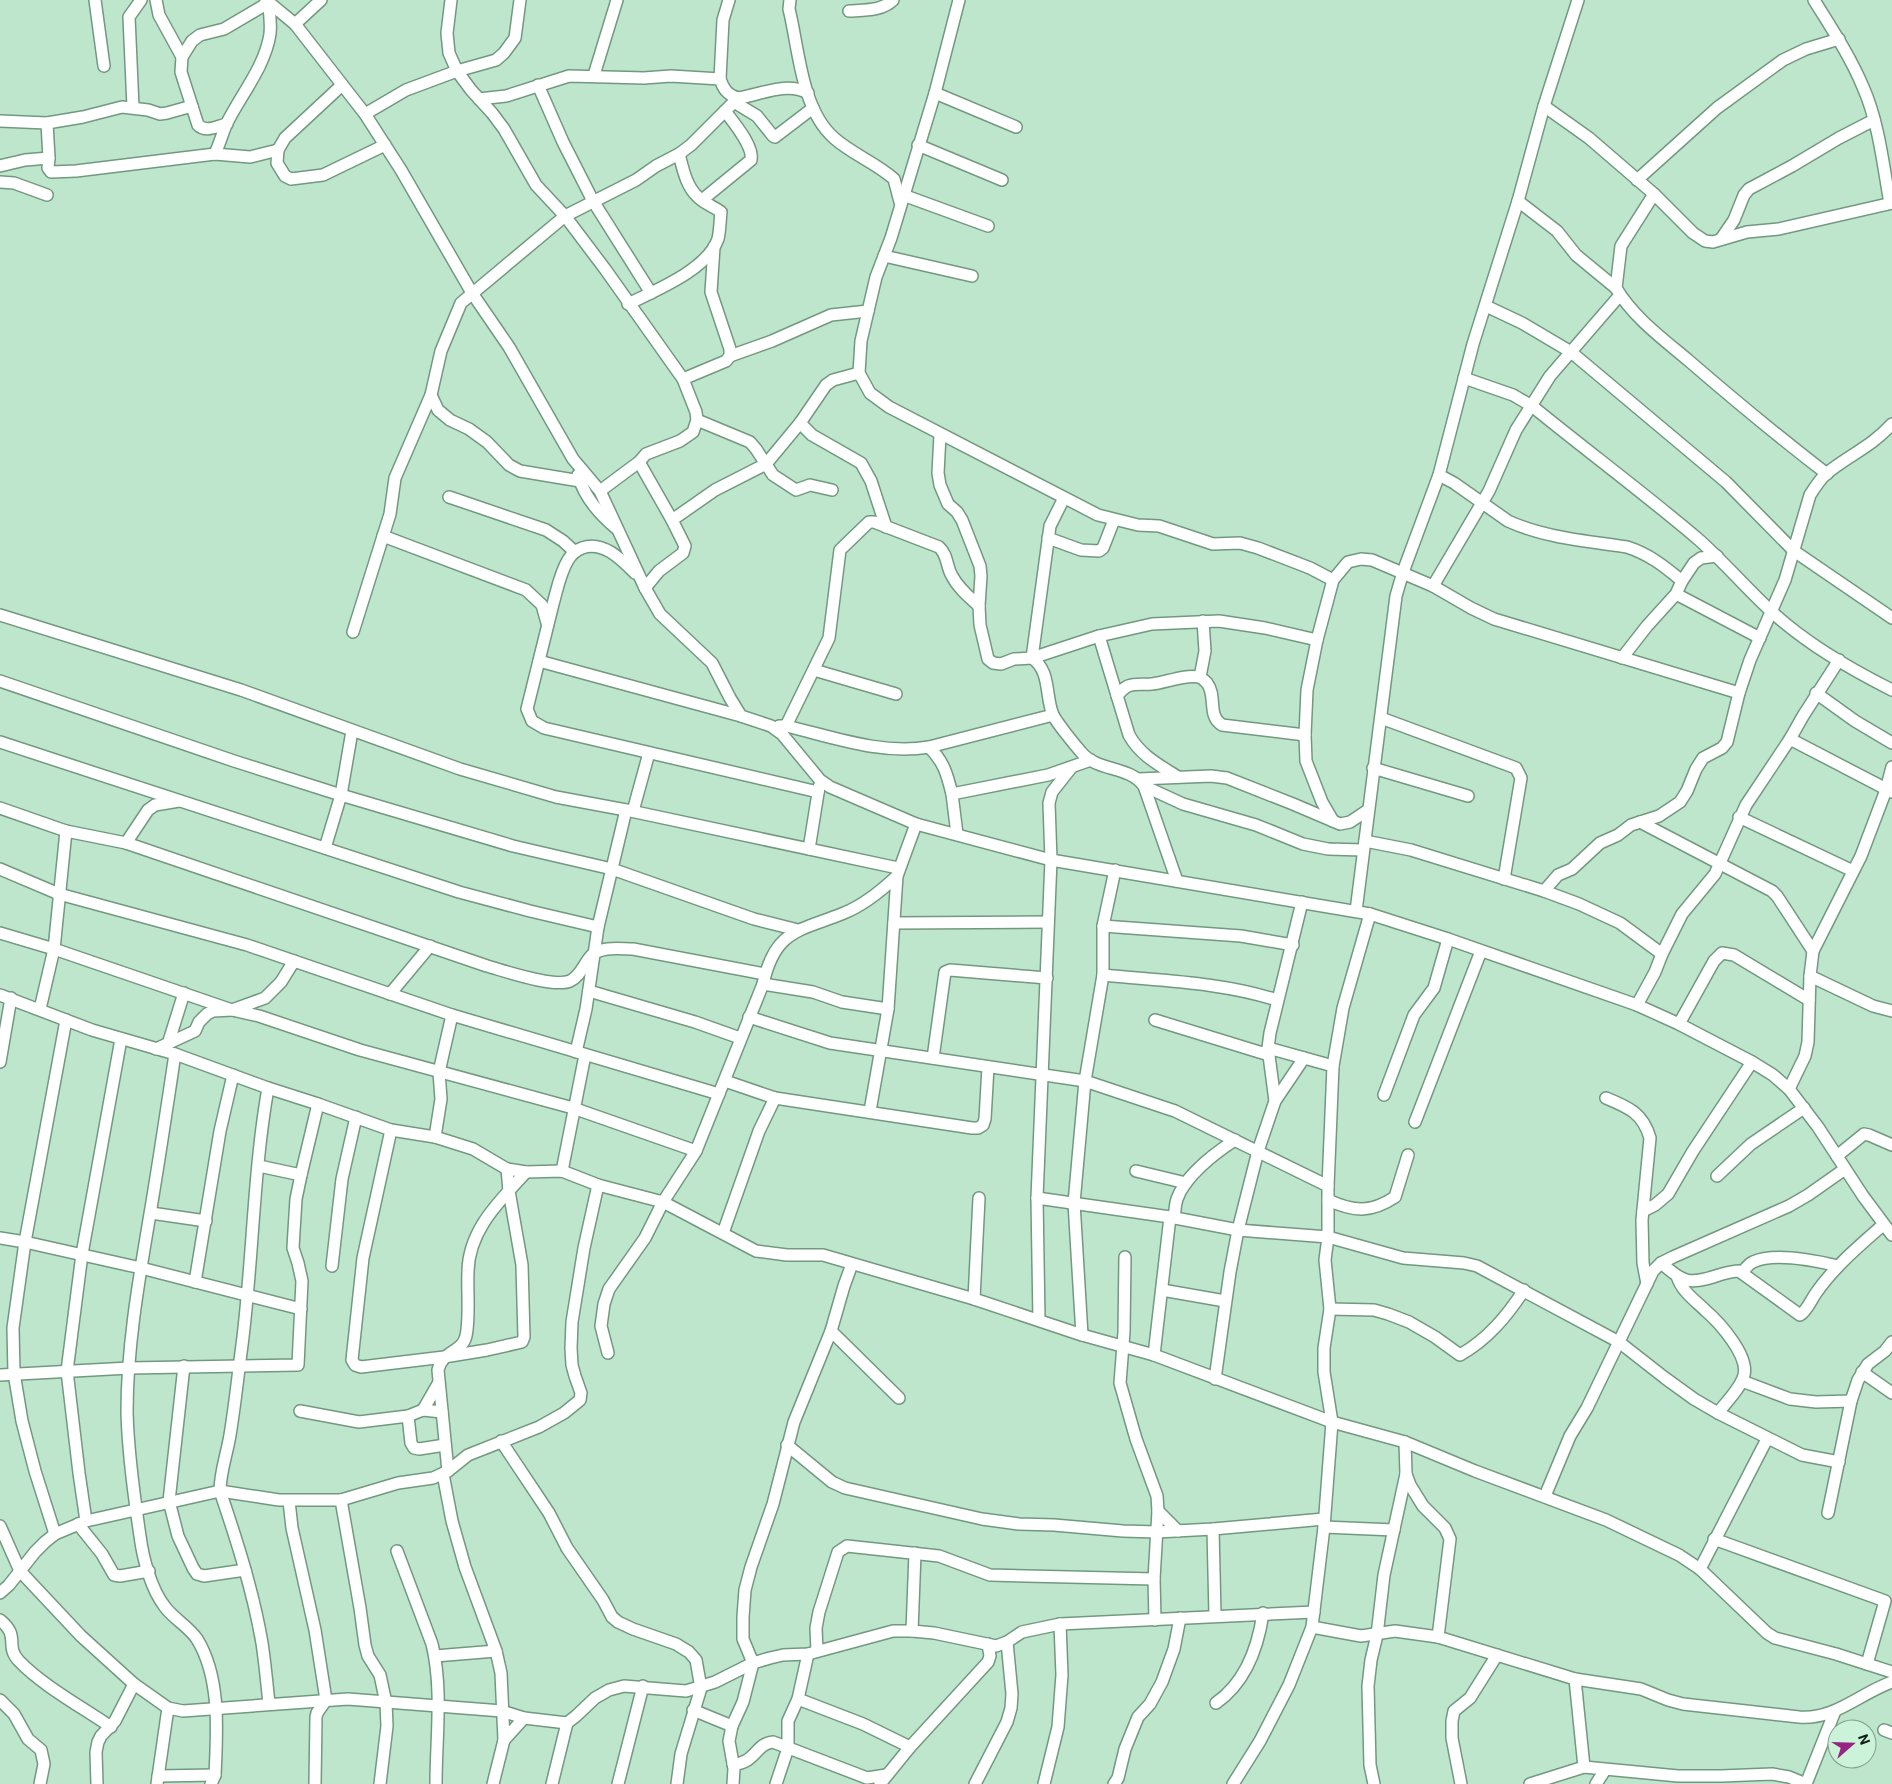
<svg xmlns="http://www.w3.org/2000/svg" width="1892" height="1784" font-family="Roboto,sans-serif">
	<rect width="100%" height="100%" fill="#bee6cc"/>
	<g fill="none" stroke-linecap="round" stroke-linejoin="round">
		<g stroke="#729980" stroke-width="14">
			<g id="minor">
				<path d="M 95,0 L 104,66"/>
				<path d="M 156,0 L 159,15 L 182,57"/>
				<path d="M 266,0 L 295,24 L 365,114 L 401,170 L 472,293 L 509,347 L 573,459 L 600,491 L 645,588 L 660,614 L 712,663 L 730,698 L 741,716 L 771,726 L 782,734 L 820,780 L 830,787 L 916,824 L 1051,860 L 1370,914 L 1448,939 L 1637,1005 L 1679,1024 L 1752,1062 L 1773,1075 L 1789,1089 L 1818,1127 L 1863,1196 L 1892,1235"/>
				<path d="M 451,0 L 447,33 L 449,53 L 457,71 L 471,90 L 492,113 L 504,129 L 536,185 L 565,216 L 605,269 L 683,379 L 696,412 L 697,420 L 693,432 L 680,441 L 646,454 L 639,462 L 600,491"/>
				<path d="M 790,0 L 789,9 C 799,49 801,109 834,138 C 852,154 876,163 894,179 L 900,202"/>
				<path d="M 959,0 L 935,93 L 891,238 L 876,277 L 861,341 L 859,373 L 870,393 L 889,407 L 1098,515 L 1138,525 L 1159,526 L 1213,544 L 1240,543 L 1258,548 L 1310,568 L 1333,580"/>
				<path d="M 1814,0 C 1832,29 1850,56 1863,87 C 1879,123 1883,165 1890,203"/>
				<path d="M 849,11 C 864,10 882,11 893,0"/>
				<path d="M 295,24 L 321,0"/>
				<path d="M 594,75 L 617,0"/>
				<path d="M 720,79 L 723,20 L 729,0"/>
				<path d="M 342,85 L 285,138 L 278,150 L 277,163 L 285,176 L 291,179 L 323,175 L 385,145"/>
				<path d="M 538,85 L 563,142 L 593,201 L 651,293"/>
				<path d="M 935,93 L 1016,127"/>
				<path d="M 479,99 L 506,96 L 569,76 L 644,78 L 671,76 L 720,79 C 723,88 727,95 738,98 C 760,95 786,81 808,93"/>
				<path d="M 734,102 L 757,116 L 773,136 L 775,137 L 813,108"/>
				<path d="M 1544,106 L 1589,138 L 1654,194 L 1693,233 L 1705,241 L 1713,242 L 1747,232 L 1779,229 L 1892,203"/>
				<path d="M 133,107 L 129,17 L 141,0"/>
				<path d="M 365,114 L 406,90 L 457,71 L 496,60 L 504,53 L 515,38 L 520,0"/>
				<path d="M 0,121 L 47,123 L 83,117 L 122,107 L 148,110 L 160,114 L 167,113 L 192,106"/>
				<path d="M 47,123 L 49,158 L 48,168 L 51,172 L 76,171 L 215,154 L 250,157 L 278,150"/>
				<path d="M 918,145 L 1002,180"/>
				<path d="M 215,154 C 219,145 222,135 226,125 C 240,96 265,67 270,34 C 271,23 270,13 268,3 L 224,29 L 200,35 L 192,41 L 182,57 L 181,72 L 198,125 C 206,133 217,126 227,124"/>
				<path d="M 0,166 L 25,160 L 49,158"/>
				<path d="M 1637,180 L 1717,108 L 1783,60 L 1806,49 L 1839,39"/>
				<path d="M 0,182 L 14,183 L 47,195"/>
				<path d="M 903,195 L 988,226"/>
				<path d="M 702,200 L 751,160 C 754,146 733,122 725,111"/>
				<path d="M 1518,201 L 1557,231 L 1576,255 L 1616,288 C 1633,317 1663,339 1688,360 C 1733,399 1779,437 1827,474"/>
				<path d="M 1721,239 L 1734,220 L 1744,195 L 1749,189 L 1792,166 L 1839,138 L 1874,120"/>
				<path d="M 714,247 L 711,292 L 730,349 L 730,356"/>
				<path d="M 884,256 L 972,276"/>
				<path d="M 1616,288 L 1621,246 L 1654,194"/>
				<path d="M 628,304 C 656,290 707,270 718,239 C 720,231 720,220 721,212 C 714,207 704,203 698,197 C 686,186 683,169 679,154"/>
				<path d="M 1486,306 L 1522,323 L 1571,352 L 1726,482 L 1794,551 L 1892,618"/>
				<path d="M 1464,378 L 1513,395 L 1532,406 C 1587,451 1644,493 1698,539 C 1724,562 1746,588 1771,611 C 1804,642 1852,670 1892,690"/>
				<path d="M 683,379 L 726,361 L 730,356 L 772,341 L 831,315 L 868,311"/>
				<path d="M 431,395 L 438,410 L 450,420 L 469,429 L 487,442 L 509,465 L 520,471 L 580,481"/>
				<path d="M 697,420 L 750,442 L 756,449 L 773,475 L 796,490 L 810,485 L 832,490"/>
				<path d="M 800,423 L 812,435 L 861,463 L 871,481 L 886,527"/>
				<path d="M 940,435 L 938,473 L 940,485 L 948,504 L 957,512 L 962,520 L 980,566 L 981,576 L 979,606 L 980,625 L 988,659 L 993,663 L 1001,664 L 1014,659 L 1032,658 L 1099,636 L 1152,624 L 1219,621 L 1265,628 L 1317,640"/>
				<path d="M 639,462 L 672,520"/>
				<path d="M 578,475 C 584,496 599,514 616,528"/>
				<path d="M 1439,475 L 1454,483 L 1508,521 C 1545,538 1588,541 1627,547 C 1649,554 1664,566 1682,581"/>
				<path d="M 449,497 L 546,530 L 563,541 L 575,552"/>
				<path d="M 383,536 L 526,590 L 542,605 L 547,623"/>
				<path d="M 1048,538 L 1081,550 L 1099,551 L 1103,548 L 1114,520"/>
				<path d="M 635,573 C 622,560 603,540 582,548 C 576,550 571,555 568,560 C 560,573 557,590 553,604 C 544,639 536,674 527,709 L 532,721 L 544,728 L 818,792"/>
				<path d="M 1433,586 L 1471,608 L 1494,619 L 1739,693"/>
				<path d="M 645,588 L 659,571 L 683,553 L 685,546 L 672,520 L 715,490 L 766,464 L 800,423 L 826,385 L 833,380 L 859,373"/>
				<path d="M 1676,594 L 1760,638"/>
				<path d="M 0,615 L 241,690 L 460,769 L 556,797 L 626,810 L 898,868"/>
				<path d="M 353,632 L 390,514 L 395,478 L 431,395 L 441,351 L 461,303 L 565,216 L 636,180 L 656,166 L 679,154 L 691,145 L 738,98"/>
				<path d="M 1099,636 L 1129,735 C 1140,755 1159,765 1178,777"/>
				<path d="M 1032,658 C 1051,671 1045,696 1053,715 C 1057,723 1074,744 1081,752 C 1097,772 1129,765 1144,786 L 1177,881"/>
				<path d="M 1032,658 L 1050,526 L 1064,498"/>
				<path d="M 1622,658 L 1647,626 L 1676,594 L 1682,581 L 1694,563 L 1701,558 L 1717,556"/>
				<path d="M 539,661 L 741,716"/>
				<path d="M 814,670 L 896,694"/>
				<path d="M 1200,677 L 1205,651 L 1203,621"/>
				<path d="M 0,681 L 234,761 L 341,795 L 513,846 L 612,869 L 754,919 L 798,930"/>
				<path d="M 1816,693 L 1855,721 L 1892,743"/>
				<path d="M 1117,696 C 1120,692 1124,688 1128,686 C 1136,683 1144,685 1152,684 C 1164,683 1186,674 1198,677 C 1201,677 1204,680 1207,683 C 1217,696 1207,716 1222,725 L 1305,735"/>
				<path d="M 1381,718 L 1516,768 L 1521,778 L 1504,879"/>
				<path d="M 779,726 L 786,726 C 833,737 881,755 929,747 L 1053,715"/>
				<path d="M 786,726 L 829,638 L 840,550 L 869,522 L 874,522 L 939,547 C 948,555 946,566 952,576 C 958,588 969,597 979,606"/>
				<path d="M 1790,739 L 1892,792"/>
				<path d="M 0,742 L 459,892 L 530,911 L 598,927"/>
				<path d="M 929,747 C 944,762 947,774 952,794"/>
				<path d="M 1373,768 L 1468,796"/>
				<path d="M 1139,779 L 1211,776 L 1227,778 L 1293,804 L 1340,824 L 1350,822 L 1368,810"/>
				<path d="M 1144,786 L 1183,804 L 1256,825 L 1303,844 L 1328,849 L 1363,850"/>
				<path d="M 0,808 L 66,831 L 126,843 L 487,966 C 505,971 554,988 570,981 C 581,976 584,963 592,955 C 602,946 621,949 633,949 L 765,974"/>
				<path d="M 633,811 L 649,753"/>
				<path d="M 1739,817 L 1853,871"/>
				<path d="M 1333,821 L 1322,802 L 1306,761 L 1305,735 L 1307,690 L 1317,640 L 1333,580 L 1348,562 L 1361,559 L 1372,560 L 1433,586 L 1489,491 L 1516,430 L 1550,376 L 1620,295"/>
				<path d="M 1640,822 L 1772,891 L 1777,896 L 1813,951"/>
				<path d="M 957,834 L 952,794 L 1048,775 L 1091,760"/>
				<path d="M 1365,841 L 1411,850 L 1544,891 L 1579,904 L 1620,923 L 1662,954"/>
				<path d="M 126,843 L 148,810 L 155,805 L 179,801"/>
				<path d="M 325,848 L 341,795 L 352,731"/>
				<path d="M 809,849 L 819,787"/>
				<path d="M 0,869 L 59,894 L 247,945 L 452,1015 L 719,1094"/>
				<path d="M 1544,891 L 1558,875 L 1572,869 L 1600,843 L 1618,835 L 1631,825 L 1659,816 L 1680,802 L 1687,791 L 1696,769 L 1703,758 L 1722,748 L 1727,742 L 1739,693 L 1750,660 L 1785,580 L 1810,495 C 1815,487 1820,479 1827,473 C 1849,455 1871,447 1892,424"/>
				<path d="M 1356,911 C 1369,806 1383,701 1396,596 L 1403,572 L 1439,475 L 1473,344 L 1518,201 L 1544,106 L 1578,0"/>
				<path d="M 894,923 L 1048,922"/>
				<path d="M 1103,926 L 1241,936 L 1293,945"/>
				<path d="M 0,933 L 54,949 L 232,1010 L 259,1016 L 360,1050 L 573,1108 L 696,1151"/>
				<path d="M 1103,975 C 1162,981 1221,982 1277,1000"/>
				<path d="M 1810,976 L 1873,1006 L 1892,1011"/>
				<path d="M 763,984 L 813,992 L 842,1002 L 888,1009"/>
				<path d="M 589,991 L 695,1022 L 740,1038"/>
				<path d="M 390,994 L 430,946"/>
				<path d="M 0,995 L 92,1030 L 175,1054 L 268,1088 L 318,1104 L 391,1130 L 435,1137 L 473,1149 L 507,1169 L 526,1172 L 562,1171 L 598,1185 L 663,1202 L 756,1251 L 787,1255 L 823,1255 L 974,1299 L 1082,1335 L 1154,1355 L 1332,1422 L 1405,1442 L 1475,1471 L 1606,1520 L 1679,1555 L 1700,1569 L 1767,1633 L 1775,1638 L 1836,1654 L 1892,1672"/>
				<path d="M 1637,1005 L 1655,972 L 1662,954 L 1682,914 L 1715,874 L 1746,805 L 1790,739 L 1803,716 L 1839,660"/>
				<path d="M 40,1009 L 54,949 L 66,831"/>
				<path d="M 749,1017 L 830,1043 L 1085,1081 L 1175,1111 L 1328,1186"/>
				<path d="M 1155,1020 L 1269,1055"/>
				<path d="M 1679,1024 L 1714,961 L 1722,953 L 1734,955 L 1809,1000"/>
				<path d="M 169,1041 L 184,993"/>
				<path d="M 1268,1048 L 1333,1066"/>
				<path d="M 156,1049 L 195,1031 L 199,1022 L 207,1014 L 213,1011 L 232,1010 L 265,998 L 281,982 L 294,961"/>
				<path d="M 576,1052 L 586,1009 L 598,927 L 626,810"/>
				<path d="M 175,1054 C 167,1107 159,1161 150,1214 C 139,1279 127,1346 127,1412 C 128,1454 134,1496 140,1536 C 143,1559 151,1589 165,1607 C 174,1619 188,1626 197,1639 C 221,1678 217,1732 215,1775 L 211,1784"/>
				<path d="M 933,1058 L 945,972 L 950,970 L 1047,978"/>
				<path d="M 0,1062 L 11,998"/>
				<path d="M 725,1081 L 775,1098 L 972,1128 L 978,1128 L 983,1125 L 985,1119 L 988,1067"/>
				<path d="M 268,1088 C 253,1173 253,1260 242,1345 C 238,1375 235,1405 230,1435 C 227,1454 220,1472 220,1491 C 237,1541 253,1591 262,1643 C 265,1663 267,1684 269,1704"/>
				<path d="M 1789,1089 L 1805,1056 L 1808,1042 L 1810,976 L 1813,951 L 1861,856 L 1886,790 L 1892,767"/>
				<path d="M 1384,1095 L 1414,1015 L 1434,988 L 1448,939"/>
				<path d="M 1606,1098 C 1628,1107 1643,1113 1650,1138 L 1642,1220 L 1643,1263 L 1647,1284"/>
				<path d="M 1275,1101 L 1268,1048 L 1270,1033 L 1302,902"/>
				<path d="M 870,1111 L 888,1009 L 897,876 L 916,824"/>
				<path d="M 1415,1122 L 1481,951"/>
				<path d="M 391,1130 L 363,1258 L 352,1360 L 355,1365 L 361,1367 L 444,1357 L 487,1350 L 522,1342 L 524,1337 L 522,1265 L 509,1191 L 507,1169"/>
				<path d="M 435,1137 L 441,1099 L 439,1072 L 452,1015"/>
				<path d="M 1837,1156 L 1864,1134 L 1869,1135 L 1892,1145"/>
				<path d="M 259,1166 L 301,1175"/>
				<path d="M 562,1171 L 585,1055"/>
				<path d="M 1136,1171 L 1186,1183"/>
				<path d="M 1717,1176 L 1751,1144 L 1804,1108"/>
				<path d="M 1037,1198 L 1170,1217 L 1238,1230 L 1328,1237 L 1403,1258 L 1464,1263 L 1477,1266 L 1619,1342 L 1665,1378 L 1694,1399 L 1718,1413 L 1802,1455 L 1839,1462"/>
				<path d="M 1328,1200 C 1354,1212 1371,1213 1395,1197 L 1408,1155"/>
				<path d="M 1643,1211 L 1655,1205 L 1668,1194 L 1693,1151 L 1752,1062"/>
				<path d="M 151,1213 L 206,1221"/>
				<path d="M 1174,1218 C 1175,1212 1175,1205 1177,1199 C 1185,1176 1215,1153 1235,1140"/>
				<path d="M 723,1233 L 759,1131 L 775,1098"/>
				<path d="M 0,1238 L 25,1242 L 141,1268 L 301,1309"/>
				<path d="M 1125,1257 L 1124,1332 L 1120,1383 L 1136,1439 L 1157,1496 L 1158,1511 L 1154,1579 L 1155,1620"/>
				<path d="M 1661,1263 C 1685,1283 1688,1285 1719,1275 C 1726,1273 1732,1271 1739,1271 L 1800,1315 C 1807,1311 1811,1300 1816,1293 C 1834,1267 1859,1246 1883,1225"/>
				<path d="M 332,1266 L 342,1179 L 356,1117"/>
				<path d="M 1742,1273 C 1746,1268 1748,1264 1753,1262 C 1774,1252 1817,1261 1838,1266"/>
				<path d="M 1677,1276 C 1682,1292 1695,1300 1706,1311 C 1720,1323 1749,1356 1744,1375 C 1741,1388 1726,1402 1718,1413"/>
				<path d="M 195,1282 L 220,1131 L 233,1075"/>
				<path d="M 1162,1290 L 1225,1301"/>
				<path d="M 974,1299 L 979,1198"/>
				<path d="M 1330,1309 L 1374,1310 L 1388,1314 L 1409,1322 L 1435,1337 L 1460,1355 C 1488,1339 1507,1316 1524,1290"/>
				<path d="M 1039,1320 L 1037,1198 L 1051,860 L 1049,803 L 1052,792 L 1071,768"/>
				<path d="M 831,1331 L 899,1398"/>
				<path d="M 1082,1335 L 1074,1203 L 1085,1081 L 1103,975 L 1103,926 L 1115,870"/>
				<path d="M 608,1353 L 601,1326 L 604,1304 L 609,1289 L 645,1238 L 663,1202 L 696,1151 L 763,984 C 775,929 800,931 844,913 C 864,905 881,891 897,876"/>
				<path d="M 1154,1355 L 1170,1217"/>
				<path d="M 184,1366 L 169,1501 L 178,1536 L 193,1568 L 197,1574 L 204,1576 L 245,1570"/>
				<path d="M 1862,1372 L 1892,1393"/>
				<path d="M 0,1375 L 129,1368 L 298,1365 L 302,1281 L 298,1263 L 293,1248 L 294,1231 L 296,1199 L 301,1175 L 318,1104"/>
				<path d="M 1215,1379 L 1230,1272 L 1238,1230 L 1258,1151 L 1275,1101 L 1304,1058"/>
				<path d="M 1742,1381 L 1790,1399 L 1816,1402 L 1851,1401"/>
				<path d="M 423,1410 L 438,1384"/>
				<path d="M 300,1411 L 359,1422 L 408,1416 L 423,1410 L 442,1412"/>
				<path d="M 408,1416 L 411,1443 L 414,1448 L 419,1449 L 445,1445"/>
				<path d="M 501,1441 L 549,1513 L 567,1548 L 603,1600 L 612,1617 L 618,1622 L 633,1629 L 676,1644 L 689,1652 L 696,1660 L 701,1688 L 681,1754 L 677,1784"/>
				<path d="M 1405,1442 L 1406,1474 L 1410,1485 L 1423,1506 L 1445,1528 L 1450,1539 L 1438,1637"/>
				<path d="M 787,1445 L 832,1482 L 845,1488 L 982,1519 L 1019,1524 L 1054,1525 L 1123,1531 L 1157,1532 L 1213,1529 L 1324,1519"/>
				<path d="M 448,1471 L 438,1370 C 443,1350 462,1353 466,1336 C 470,1318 467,1290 468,1271 C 469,1229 500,1201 526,1172"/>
				<path d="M 443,1474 L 452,1521 L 465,1567 L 496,1651 L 501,1673 L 504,1740 L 493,1784"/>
				<path d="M 1545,1496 L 1570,1436 L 1587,1408 L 1653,1271 L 1661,1263 L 1673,1257 L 1789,1206 L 1808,1195 L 1845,1169"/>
				<path d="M 341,1500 L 360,1608 L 365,1645 L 368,1656 L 380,1675 L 386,1703 L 387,1726 L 380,1784"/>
				<path d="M 289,1501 L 292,1528 L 315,1630 L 326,1700 L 317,1713 L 316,1717 L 315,1784"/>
				<path d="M 1158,1511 L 1178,1531"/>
				<path d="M 1828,1513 L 1851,1401 L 1858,1380 L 1868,1364 L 1885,1351 L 1892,1342"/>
				<path d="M 86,1521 L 79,1473 L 67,1371 L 82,1254 L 121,1039"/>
				<path d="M 78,1524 L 102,1554 L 114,1575 L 120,1576 L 149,1571"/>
				<path d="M 0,1526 L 20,1571 L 81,1636 L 134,1684 L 168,1708 L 183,1711 L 348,1699 L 502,1711 L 524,1718 L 567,1723 L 576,1716 L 595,1698 L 609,1690 L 624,1686 L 686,1691 L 715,1682 L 753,1663 L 770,1658 L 783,1655 L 808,1654 L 893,1631 L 912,1631 L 934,1633 L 996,1646 L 1007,1642 L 1022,1632 L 1060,1624 L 1314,1612"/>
				<path d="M 1324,1527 L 1394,1530"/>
				<path d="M 1213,1529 L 1215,1615"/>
				<path d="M 55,1534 L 35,1471 L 22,1421 L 14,1373 L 13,1328 L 25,1242 L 66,1020"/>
				<path d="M 1714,1539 L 1885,1601 L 1867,1664"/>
				<path d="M 397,1551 L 432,1644 C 443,1689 436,1738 436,1784"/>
				<path d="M 1700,1569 L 1767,1439"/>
				<path d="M 0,1593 L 9,1585 L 35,1552 L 45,1542 L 55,1534 L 86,1521 L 220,1491 L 279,1500 L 341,1500 L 398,1483 L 433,1478 L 448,1471 L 468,1455 L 539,1427 L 564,1413 L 580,1400 L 581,1393 L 575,1376 L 572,1365 L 571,1348 L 572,1322 L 584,1248 L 598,1185"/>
				<path d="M 0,1620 C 21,1637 4,1645 19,1661 C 43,1686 82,1707 111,1727"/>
				<path d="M 1312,1627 L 1361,1636 L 1395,1631 L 1438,1637 L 1575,1679 L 1641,1689 L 1668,1700 L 1683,1704 L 1799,1717 C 1835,1720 1860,1693 1892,1682"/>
				<path d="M 912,1631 L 915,1553"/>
				<path d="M 817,1651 L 816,1628 L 819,1612 L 838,1552 L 847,1546 L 939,1556 L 990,1575 L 1154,1579"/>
				<path d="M 435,1656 L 496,1651"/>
				<path d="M 1575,1679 L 1584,1767"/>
				<path d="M 798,1699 L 863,1724 L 910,1747"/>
				<path d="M 0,1700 L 14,1714 L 28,1739 L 41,1750 L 44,1764 L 40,1784"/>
				<path d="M 1216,1703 C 1246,1682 1258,1648 1263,1613"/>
				<path d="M 693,1710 L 732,1726"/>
				<path d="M 1884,1730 L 1892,1733"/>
				<path d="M 504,1740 L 524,1718"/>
				<path d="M 733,1764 C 755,1764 756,1743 773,1742 L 867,1778 L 886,1775"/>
				<path d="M 158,1776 L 215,1775"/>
				<path d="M 97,1784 L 96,1752 L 98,1742 L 101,1736 L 115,1721 L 134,1684"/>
				<path d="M 157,1784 L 168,1708"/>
				<path d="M 552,1784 L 567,1723"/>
				<path d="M 618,1784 L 643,1686"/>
				<path d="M 733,1784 L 734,1769 L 729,1741 L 732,1726 L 743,1702 L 753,1663 L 743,1639 L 743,1617 L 745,1590 L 751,1567 L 773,1504 L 794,1422 L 831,1331 L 844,1286 L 852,1264"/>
				<path d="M 776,1784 L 788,1748 L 788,1721 L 798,1699 L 808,1654"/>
				<path d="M 880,1784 L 910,1747 L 988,1662 L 990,1656 L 988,1644"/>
				<path d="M 975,1784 L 1007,1722 L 1011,1708 L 1012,1694 L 1007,1642"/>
				<path d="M 1044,1784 L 1058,1727 L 1062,1675 L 1060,1624"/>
				<path d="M 1114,1784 L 1118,1778 L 1125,1749 L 1138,1717 L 1150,1704 L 1162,1682 L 1174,1649 L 1180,1618"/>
				<path d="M 1233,1784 L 1260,1741 L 1289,1685 L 1312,1627 L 1324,1527 L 1332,1422 L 1324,1372 L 1324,1348 L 1330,1309 L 1325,1260 L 1328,1237 L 1328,1186 L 1333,1066 L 1343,1008 L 1370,914"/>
				<path d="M 1374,1784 L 1370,1765 L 1368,1686 L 1371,1660 L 1377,1635 L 1384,1575 L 1406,1474"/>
				<path d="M 1461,1784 L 1452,1738 L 1452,1721 L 1454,1711 L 1470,1698 L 1497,1655"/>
				<path d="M 1530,1784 L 1584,1767 L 1678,1776 L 1721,1776 L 1772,1774 L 1789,1777 L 1806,1784"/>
				<path d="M 1596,1784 L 1605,1770"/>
				<path d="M 1806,1784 L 1835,1711"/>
			</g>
		</g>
		<use href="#minor" stroke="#fff" stroke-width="11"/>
	</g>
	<g transform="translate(1852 1744) rotate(70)"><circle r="24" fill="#cbf3d9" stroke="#809e8b"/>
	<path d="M0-4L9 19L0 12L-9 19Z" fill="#972482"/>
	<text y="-8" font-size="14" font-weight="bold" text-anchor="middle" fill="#0f1e15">N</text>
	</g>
</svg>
